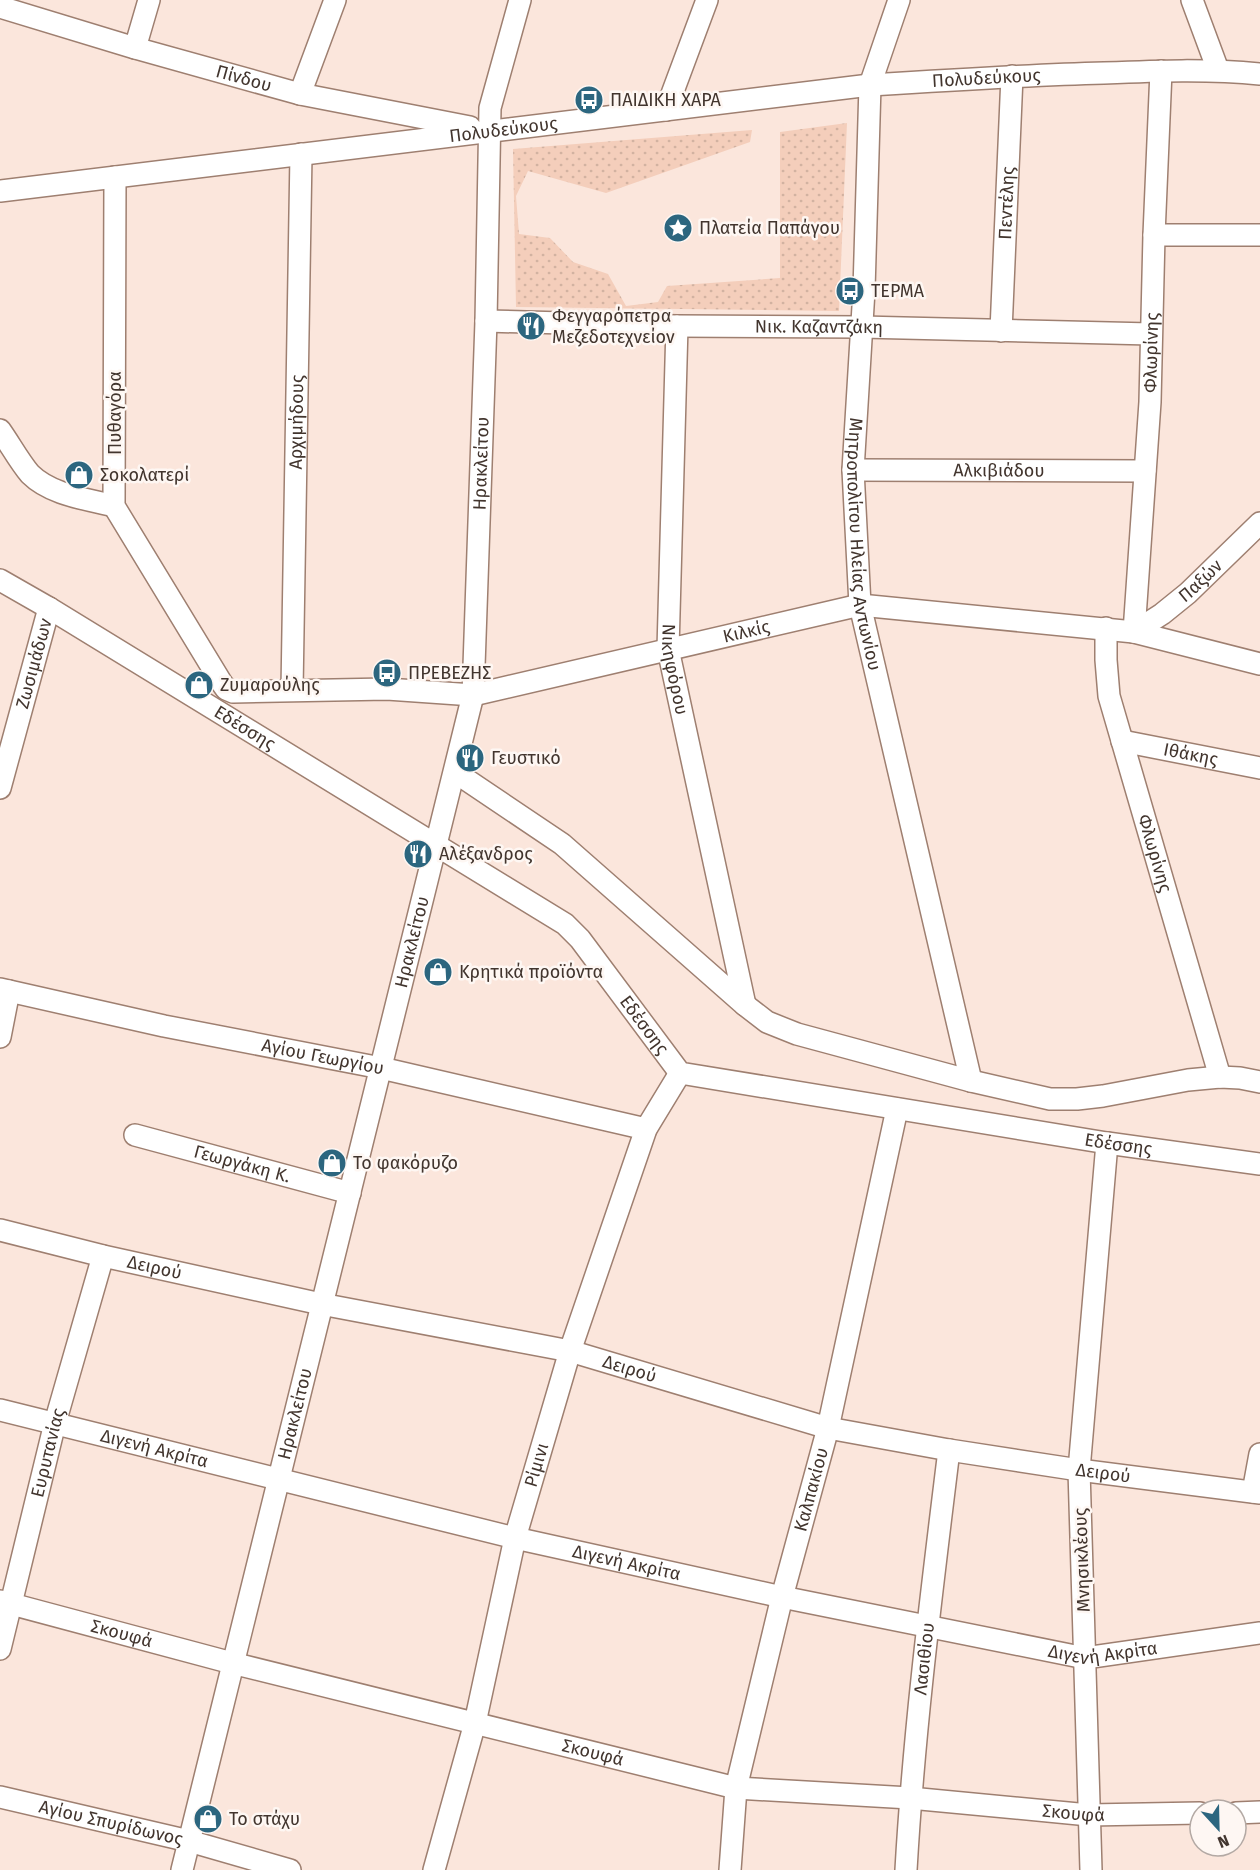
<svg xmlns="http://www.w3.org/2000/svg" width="1260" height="1870" font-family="'Fira Sans',sans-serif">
	<defs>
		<pattern id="park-dots" width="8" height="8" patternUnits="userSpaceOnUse" patternTransform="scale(1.5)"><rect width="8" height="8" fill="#f4cebb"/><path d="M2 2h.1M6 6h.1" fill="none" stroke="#d2b2a1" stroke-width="1.8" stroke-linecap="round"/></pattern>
	</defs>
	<rect width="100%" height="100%" fill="#fbe6dc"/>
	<path fill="url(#park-dots)" d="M 847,123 L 839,311 L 516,307 L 513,149 L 752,130 L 750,142 L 606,193 L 528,171 L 516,196 L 519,234 L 550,238 L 573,262 L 608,274 L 626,306 L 658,302 L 667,286 L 780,278 L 780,132 Z"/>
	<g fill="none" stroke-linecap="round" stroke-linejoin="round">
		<g stroke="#9e7f70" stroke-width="24">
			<g id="minor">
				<path id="s1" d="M 899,0 L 870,85 L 864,290 L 853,470 L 860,605 L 971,1081"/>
				<path d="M 1192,0 L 1218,70"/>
				<path id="s2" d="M 0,7 L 135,48 L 300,94 L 470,127"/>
				<path d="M 135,48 L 149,0"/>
				<path d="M 300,94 L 335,0"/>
				<path d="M 666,110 L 707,0"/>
				<path id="s3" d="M 115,177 L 114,506 L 221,682 L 226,689 L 233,692 L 387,689 L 473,695 L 860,605 L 1134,632 L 1260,664"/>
				<path id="s4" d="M 0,191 L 870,85 C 948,80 1026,75 1104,73 C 1156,71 1208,69 1260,74"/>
				<path d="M 1154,235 L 1260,235"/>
				<path id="s5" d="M 486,321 L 677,326 L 862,327 L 1151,334"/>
				<path id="s6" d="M 677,326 L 668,649 L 745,1005"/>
				<path id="s7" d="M 1001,331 L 1012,76"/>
				<path d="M 0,430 C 10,444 19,461 30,474 C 51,495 87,499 114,506"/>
				<path id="s8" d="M 853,470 L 1145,471"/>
				<path id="s9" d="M 0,580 L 49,608 L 565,924 L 580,939 L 680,1073 L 1107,1143 L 1260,1164"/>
				<path id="s10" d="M 1106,628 L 1106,660 L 1109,696 L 1220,1077"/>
				<path id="s11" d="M 1134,632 L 1150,402 L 1154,235 L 1161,71"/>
				<path id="s12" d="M 1134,632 L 1162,614 L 1188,593 L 1260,523"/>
				<path id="s13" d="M 292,690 L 301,154"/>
				<path id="s14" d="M 1122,741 L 1260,768"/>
				<path d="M 455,772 L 562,844 L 745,1005 L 767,1022 L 797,1034 L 971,1081 L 1050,1099 L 1077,1099 L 1103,1096 L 1188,1080 L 1220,1077 L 1240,1078 L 1260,1082"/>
				<path id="s15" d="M 0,788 L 49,608"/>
				<path id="s16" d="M 0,989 L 164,1026 L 381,1068 L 646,1129"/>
				<path d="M 0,1037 L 9,991"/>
				<path id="s17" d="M 135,1135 L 350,1193"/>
				<path id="s18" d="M 0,1230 L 103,1256 L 321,1304 L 570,1351 L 828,1428 L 949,1450 L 1079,1470 L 1260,1493"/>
				<path id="s19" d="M 0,1410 L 515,1538 L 782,1597 L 1085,1658 L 1260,1633"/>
				<path d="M 1253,1492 L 1260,1454"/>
				<path id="s20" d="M 0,1601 L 232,1663 L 736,1788 L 910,1798 L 1089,1815 L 1200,1813"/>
				<path id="s21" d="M 0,1649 L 55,1423 L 103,1256"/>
				<path id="s22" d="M 0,1797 L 189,1841 L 290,1870"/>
				<path d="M 1236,1813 L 1260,1812"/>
				<path id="s23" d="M 182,1870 L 473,695 L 486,321 L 490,108 L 520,0"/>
				<path id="s24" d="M 434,1870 L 475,1723 L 515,1538 L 570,1351 L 646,1129 L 680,1073"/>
				<path id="s25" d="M 730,1870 L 736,1788 L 782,1597 L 828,1428 L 897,1109"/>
				<path id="s26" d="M 906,1870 C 914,1729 932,1589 949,1450"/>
				<path d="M 1091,1870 L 1079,1470 L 1107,1143"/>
			</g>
		</g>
		<use href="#minor" stroke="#fff" stroke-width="21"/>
	</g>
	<defs>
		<g id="bus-disc" transform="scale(1.5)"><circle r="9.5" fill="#2c667f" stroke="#fef7f3"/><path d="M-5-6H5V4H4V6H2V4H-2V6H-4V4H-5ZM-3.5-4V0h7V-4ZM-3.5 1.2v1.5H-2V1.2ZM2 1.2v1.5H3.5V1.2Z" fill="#fff"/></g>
		<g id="sight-disc" transform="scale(1.5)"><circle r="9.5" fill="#2c667f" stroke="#fef7f3"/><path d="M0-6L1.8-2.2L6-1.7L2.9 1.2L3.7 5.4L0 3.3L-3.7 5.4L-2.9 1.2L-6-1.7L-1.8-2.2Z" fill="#fff"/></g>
		<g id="restaurant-disc" transform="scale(1.5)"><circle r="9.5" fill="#2c667f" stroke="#fef7f3"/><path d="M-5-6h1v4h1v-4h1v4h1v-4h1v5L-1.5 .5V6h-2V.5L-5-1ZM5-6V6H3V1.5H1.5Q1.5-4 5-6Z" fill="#fff"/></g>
		<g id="shop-disc" transform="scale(1.5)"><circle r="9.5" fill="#2c667f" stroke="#fef7f3"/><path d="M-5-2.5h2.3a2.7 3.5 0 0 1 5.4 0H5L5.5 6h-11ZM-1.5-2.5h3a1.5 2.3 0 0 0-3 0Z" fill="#fff"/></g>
	</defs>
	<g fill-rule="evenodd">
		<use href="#bus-disc" x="589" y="100"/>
		<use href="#sight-disc" x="678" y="228"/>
		<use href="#bus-disc" x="850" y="291"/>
		<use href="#restaurant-disc" x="531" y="326"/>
		<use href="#shop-disc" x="79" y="475"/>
		<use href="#bus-disc" x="387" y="673"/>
		<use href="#shop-disc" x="199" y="685"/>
		<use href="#restaurant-disc" x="470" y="758"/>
		<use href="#restaurant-disc" x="418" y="854"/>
		<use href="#shop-disc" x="438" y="972"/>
		<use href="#shop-disc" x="332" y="1163"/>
		<use href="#shop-disc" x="208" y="1819"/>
	</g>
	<g text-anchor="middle" stroke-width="5" stroke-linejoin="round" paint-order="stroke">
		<g font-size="18" fill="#42352e" stroke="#fef7f3">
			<text dy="6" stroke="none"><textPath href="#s4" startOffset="993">Πολυδεύκους</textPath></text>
			<text dy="6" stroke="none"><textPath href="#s2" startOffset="254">Πίνδου</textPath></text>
			<text dy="6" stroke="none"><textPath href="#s4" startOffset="507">Πολυδεύκους</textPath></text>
			<text dy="6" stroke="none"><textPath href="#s7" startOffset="128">Πεντέλης</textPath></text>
			<text dy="6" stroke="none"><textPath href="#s5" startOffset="333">Νικ. Καζαντζάκη</textPath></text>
			<text dy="6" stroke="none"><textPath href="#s11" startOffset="280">Φλωρίνης</textPath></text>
			<text transform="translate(115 413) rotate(-90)" y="6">Πυθαγόρα</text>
			<text dy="6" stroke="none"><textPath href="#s13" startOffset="268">Αρχιμήδους</textPath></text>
			<text dy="6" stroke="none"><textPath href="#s23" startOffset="1442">Ηρακλείτου</textPath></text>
			<text dy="6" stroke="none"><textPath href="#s8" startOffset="146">Αλκιβιάδου</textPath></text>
			<text dy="6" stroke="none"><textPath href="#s1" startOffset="550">Μητροπολίτου Ηλείας Αντωνίου</textPath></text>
			<text dy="6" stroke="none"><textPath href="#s12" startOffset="84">Παξών</textPath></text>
			<text dy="6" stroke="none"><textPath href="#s3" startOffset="1072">Κιλκίς</textPath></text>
			<text dy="6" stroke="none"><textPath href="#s15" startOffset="129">Ζωσιμάδων</textPath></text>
			<text dy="6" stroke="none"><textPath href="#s6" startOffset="344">Νικηφόρου</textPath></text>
			<text dy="6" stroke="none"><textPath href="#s9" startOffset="286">Εδέσσης</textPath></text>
			<text dy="6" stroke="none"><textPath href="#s14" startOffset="70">Ιθάκης</textPath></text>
			<text dy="6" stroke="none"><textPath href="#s10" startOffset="232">Φλωρίνης</textPath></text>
			<text dy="6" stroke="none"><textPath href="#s23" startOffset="956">Ηρακλείτου</textPath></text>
			<text dy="6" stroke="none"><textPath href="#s9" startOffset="790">Εδέσσης</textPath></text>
			<text dy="6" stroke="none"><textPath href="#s16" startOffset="330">Αγίου Γεωργίου</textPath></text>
			<text dy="6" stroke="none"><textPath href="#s9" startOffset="1294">Εδέσσης</textPath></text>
			<text dy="6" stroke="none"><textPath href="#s17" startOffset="111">Γεωργάκη Κ.</textPath></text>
			<text dy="6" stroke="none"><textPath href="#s18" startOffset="159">Δειρού</textPath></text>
			<text dy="6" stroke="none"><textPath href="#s18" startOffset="645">Δειρού</textPath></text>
			<text dy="6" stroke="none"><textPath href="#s23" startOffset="470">Ηρακλείτου</textPath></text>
			<text dy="6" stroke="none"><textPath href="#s19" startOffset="159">Διγενή Ακρίτα</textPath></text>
			<text dy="6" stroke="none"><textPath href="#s21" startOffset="202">Ευρυτανίας</textPath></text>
			<text dy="6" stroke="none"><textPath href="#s24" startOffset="418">Ρίμινι</textPath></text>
			<text dy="6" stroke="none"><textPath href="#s18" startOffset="1131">Δειρού</textPath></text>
			<text dy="6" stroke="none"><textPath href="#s25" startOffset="390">Καλπακίου</textPath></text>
			<text transform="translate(1082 1560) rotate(-92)" y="6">Μνησικλέους</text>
			<text dy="6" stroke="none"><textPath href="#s19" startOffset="645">Διγενή Ακρίτα</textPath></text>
			<text dy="6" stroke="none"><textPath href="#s20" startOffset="126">Σκουφά</textPath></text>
			<text dy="6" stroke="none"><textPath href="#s19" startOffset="1131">Διγενή Ακρίτα</textPath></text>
			<text dy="6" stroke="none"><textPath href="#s26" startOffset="212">Λασιθίου</textPath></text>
			<text dy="6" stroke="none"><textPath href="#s20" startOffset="612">Σκουφά</textPath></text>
			<text dy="6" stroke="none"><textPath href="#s20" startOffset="1098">Σκουφά</textPath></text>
			<text dy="6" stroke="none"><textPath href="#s22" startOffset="114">Αγίου Σπυρίδωνος</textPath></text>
		</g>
		<g font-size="18" fill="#42352e" stroke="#fef7f3" text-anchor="start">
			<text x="610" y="106">ΠΑΙΔΙΚΗ ΧΑΡΑ</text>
			<text x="699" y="234">Πλατεία Παπάγου</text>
			<text x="871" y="297">ΤΕΡΜΑ</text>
			<text x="552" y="322">Φεγγαρόπετρα<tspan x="552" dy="21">Μεζεδοτεχνείον</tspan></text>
			<text x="100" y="481">Σοκολατερί</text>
			<text x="408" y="679">ΠΡΕΒΕΖΗΣ</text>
			<text x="220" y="691">Ζυμαρούλης</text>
			<text x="491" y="764">Γευστικό</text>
			<text x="439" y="860">Αλέξανδρος</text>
			<text x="459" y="978">Κρητικά προϊόντα</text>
			<text x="353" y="1169">Το φακόρυζο</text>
			<text x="229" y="1825">Το στάχυ</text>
		</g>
	</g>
	<g transform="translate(1218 1828) rotate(158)"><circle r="28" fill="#fef7f3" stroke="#b3a9a4" stroke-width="1.5"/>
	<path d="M0-4.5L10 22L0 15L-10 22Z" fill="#2c667f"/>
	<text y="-9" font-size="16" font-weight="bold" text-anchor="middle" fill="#42352e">N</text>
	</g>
</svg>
